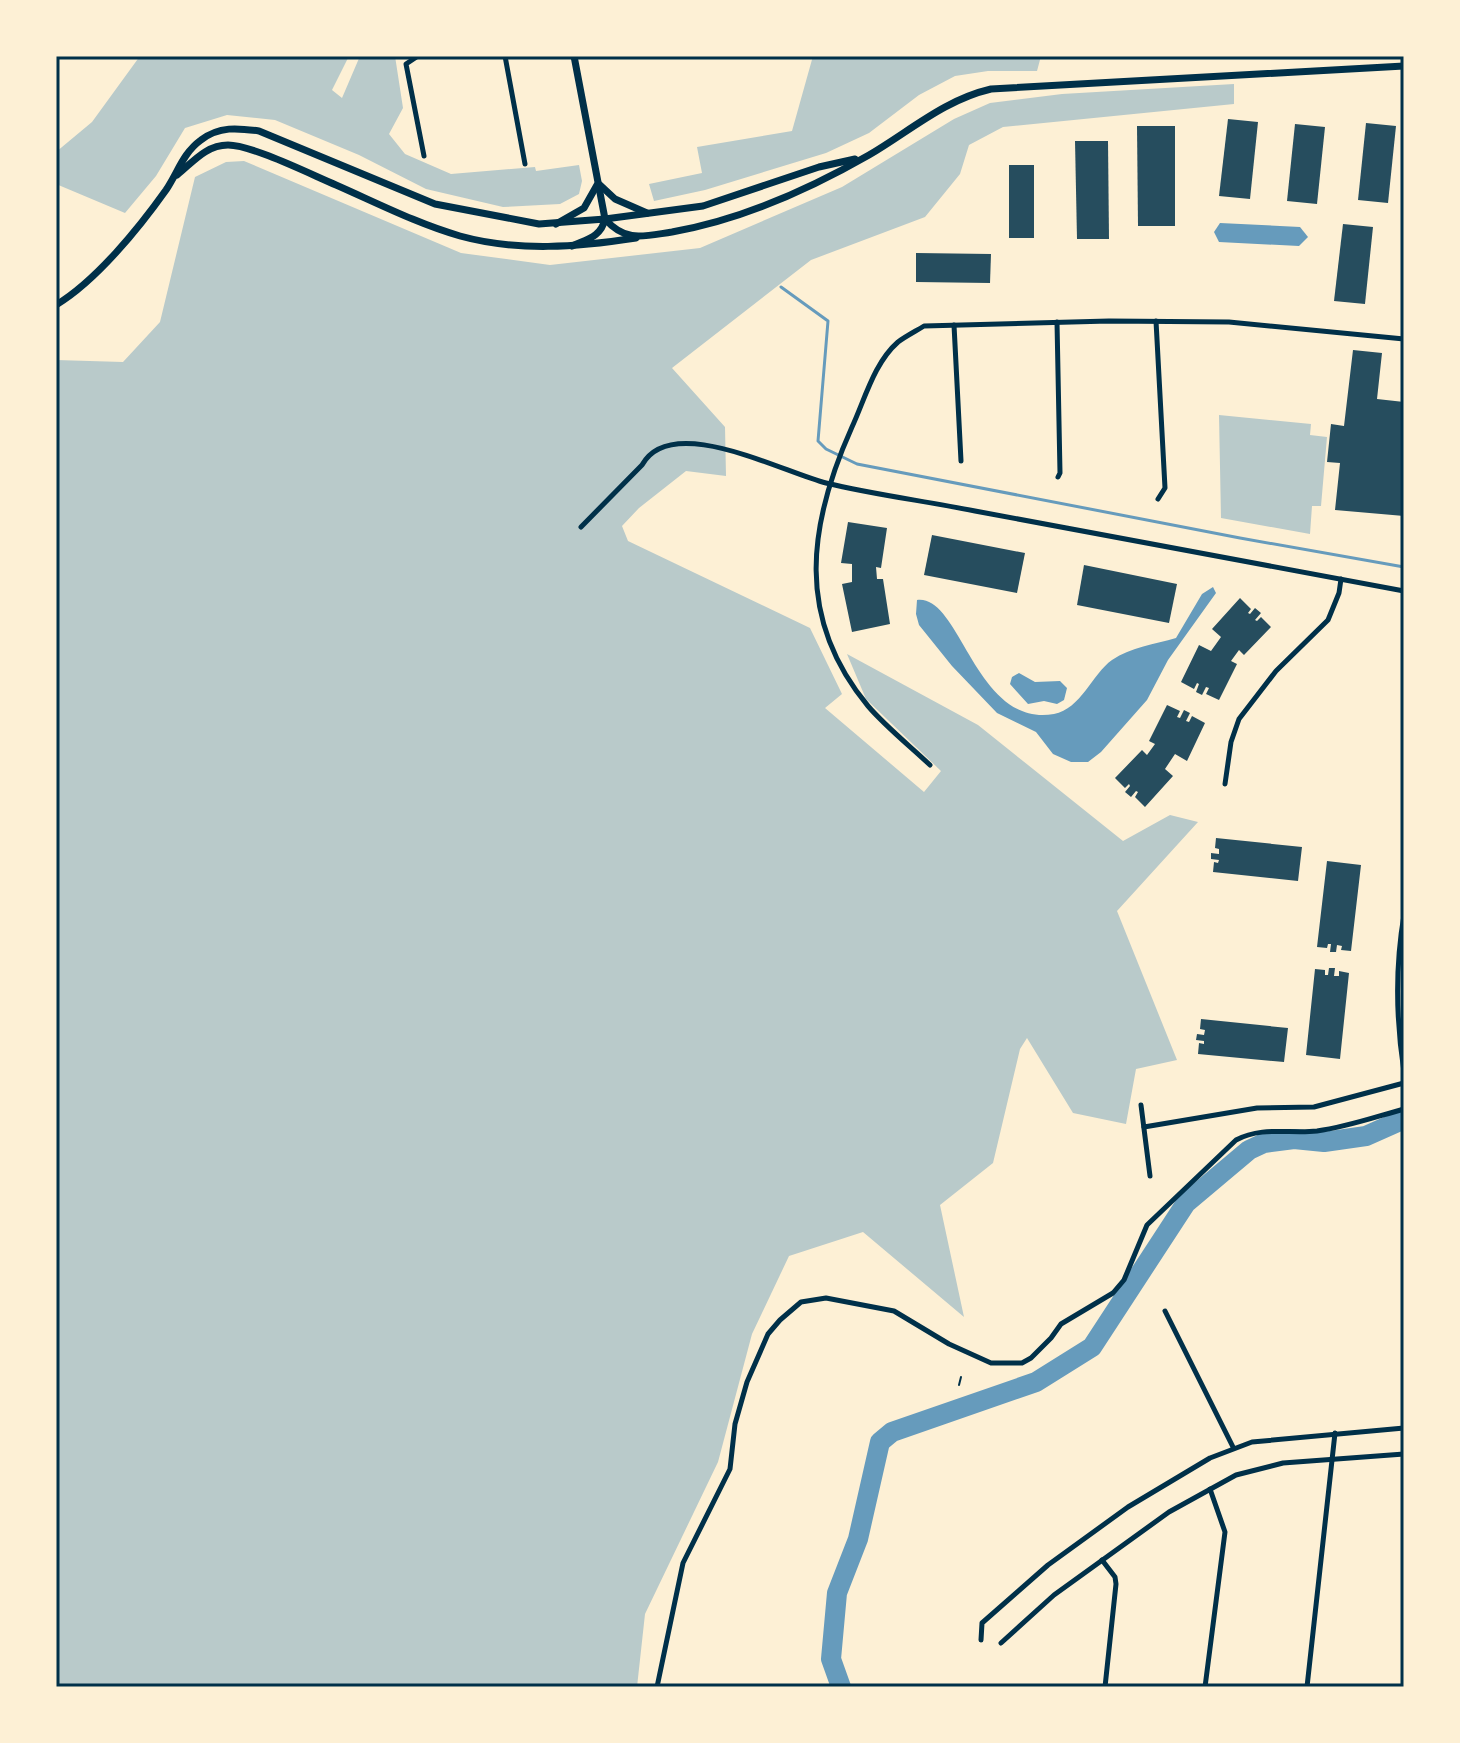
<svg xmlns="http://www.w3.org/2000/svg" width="1460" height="1743" font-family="'Public Sans',sans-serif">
	<rect width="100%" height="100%" fill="#fdf0d5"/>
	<g fill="#b9caca">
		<path d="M 140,56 L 349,56 L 332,90 L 342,98 L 360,56 L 395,56 L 403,108 L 389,134 L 405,154 L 451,174 L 535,167 L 536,171 L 579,165 L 582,181 L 579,194 L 560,204 L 503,207 L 426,189 L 359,155 L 275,120 L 227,115 L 185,128 L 156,176 L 125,213 L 56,184 L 56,152 L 92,122 Z"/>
		<path d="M 813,56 L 1041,56 L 1037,71 L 988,71 L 955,76 L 919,95 L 869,133 L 826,153 L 705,190 L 654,201 L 649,184 L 702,173 L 697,147 L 792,131 Z"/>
		<path d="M 1234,84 L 1234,104 L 1003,127 L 969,145 L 960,174 L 925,217 L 811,260 L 672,368 L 725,427 L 726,476 L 686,471 L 639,508 L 622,526 L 628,541 L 810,628 L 842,694 L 825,708 L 924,792 L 941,771 L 866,699 L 847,654 L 978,725 L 1123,841 L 1170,815 L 1198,822 L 1117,911 L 1177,1060 L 1136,1069 L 1126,1124 L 1073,1113 L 1027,1038 L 1020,1049 L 993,1163 L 940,1205 L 964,1317 L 863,1232 L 789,1256 L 752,1334 L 718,1462 L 645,1614 L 637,1687 L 56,1687 L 56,360 L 123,362 L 160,322 L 195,177 L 226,162 L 244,161 L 461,253 L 550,265 L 700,248 L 842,187 L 954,119 L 990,103 L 1062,94 Z"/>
		<path d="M 1219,415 L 1311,424 L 1310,435 L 1327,437 L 1321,506 L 1312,506 L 1310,534 L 1221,518 Z"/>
	</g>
	<g fill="#669bbc">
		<path d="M 1220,223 L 1300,227 L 1308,237 L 1299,246 L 1219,242 L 1214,232 Z"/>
		<path d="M 1213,587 L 1216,593 L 1168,660 L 1147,700 L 1101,752 L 1088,762 L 1071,762 L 1053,754 L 1036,732 L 997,713 L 952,666 L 919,625 L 916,614 L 917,600 C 961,594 975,728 1054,714 C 1081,709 1092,674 1112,660 C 1131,647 1155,644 1176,638 L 1202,594 Z"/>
		<path d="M 1019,673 L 1035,682 L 1060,681 L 1067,688 L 1064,700 L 1057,704 L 1044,701 L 1028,704 L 1010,684 L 1012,677 Z"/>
	</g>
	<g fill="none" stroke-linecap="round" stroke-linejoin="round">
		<path stroke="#669bbc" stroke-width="3" d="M 781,287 L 828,321 L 818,441 L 826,449 L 857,464 L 1240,538 L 1404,567"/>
		<path stroke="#669bbc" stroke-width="20" d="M 841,1687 L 831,1659 L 837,1593 L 858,1539 L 880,1442 L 892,1432 L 1036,1382 L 1092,1347 L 1186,1203 L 1249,1150 L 1264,1143 L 1294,1139 L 1324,1142 L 1366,1136 L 1402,1120"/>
	</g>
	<g fill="#264d5e">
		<path d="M 1228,119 L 1258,122 L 1250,199 L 1219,196 Z"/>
		<path d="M 1366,123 L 1396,126 L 1388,203 L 1358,200 Z"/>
		<path d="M 1295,124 L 1325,127 L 1317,204 L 1287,201 Z"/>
		<path d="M 1137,126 L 1175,126 L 1175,226 L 1138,226 Z"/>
		<path d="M 1075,141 L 1108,141 L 1109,239 L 1077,239 Z"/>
		<rect x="1009" y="165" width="25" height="73"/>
		<path d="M 1343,224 L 1373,227 L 1365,304 L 1334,301 Z"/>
		<path d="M 916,253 L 991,254 L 990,283 L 916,282 Z"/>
		<path d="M 1353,350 L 1382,353 L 1377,399 L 1404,402 L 1404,516 L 1335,510 L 1340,463 L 1327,462 L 1331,424 L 1344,426 Z"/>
		<path d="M 848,522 L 887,528 L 881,568 L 876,567 L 877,579 L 883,579 L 890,624 L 852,632 L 842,584 L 852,582 L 852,564 L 841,563 Z"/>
		<path d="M 932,535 L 1025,553 L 1017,593 L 924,575 Z"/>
		<path d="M 1084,565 L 1177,584 L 1169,623 L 1077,605 Z"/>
		<path d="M 1240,598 L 1251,609 L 1248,613 L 1250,614 L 1255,608 L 1261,613 L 1255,620 L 1257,621 L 1261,617 L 1271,627 L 1244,655 L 1239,650 L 1231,661 L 1237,664 L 1219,700 L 1206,694 L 1209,688 L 1206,687 L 1202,695 L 1196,692 L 1199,684 L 1197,683 L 1194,689 L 1181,682 L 1199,645 L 1211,651 L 1221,637 L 1212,629 Z"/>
		<path d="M 1167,705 L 1180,711 L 1177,717 L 1180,718 L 1184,710 L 1190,713 L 1186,721 L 1189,722 L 1192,716 L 1205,723 L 1187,761 L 1175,754 L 1165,769 L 1173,776 L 1145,807 L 1135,797 L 1138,792 L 1136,791 L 1131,797 L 1125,792 L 1130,786 L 1129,784 L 1125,788 L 1115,778 L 1142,750 L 1147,755 L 1155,744 L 1149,741 Z"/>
		<path d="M 1216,838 L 1302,847 L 1298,881 L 1213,872 L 1214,862 L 1218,863 L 1219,860 L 1211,859 L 1211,853 L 1219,854 L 1219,849 L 1215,848 Z"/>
		<path d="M 1327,861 L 1361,865 L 1351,951 L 1341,950 L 1342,946 L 1337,945 L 1336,952 L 1330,952 L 1331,944 L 1328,944 L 1327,948 L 1317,947 Z"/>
		<path d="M 1329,968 L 1335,968 L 1334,976 L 1339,976 L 1339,971 L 1349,973 L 1340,1059 L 1306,1055 L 1315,969 L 1325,970 L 1325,975 L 1328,975 Z"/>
		<path d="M 1201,1019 L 1288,1028 L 1284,1062 L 1198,1054 L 1199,1043 L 1204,1044 L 1204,1041 L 1196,1040 L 1197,1034 L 1204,1035 L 1205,1030 L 1200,1029 Z"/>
	</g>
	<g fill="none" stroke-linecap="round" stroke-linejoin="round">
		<path stroke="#003049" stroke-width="2" d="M 959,1385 L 961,1377"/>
		<g stroke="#003049" stroke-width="5">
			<path d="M 418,56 L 406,64 L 424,156"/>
			<path d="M 505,56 L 525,164"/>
			<path d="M 1156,321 L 1165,488 L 1158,499"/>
			<path d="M 1057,322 L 1060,473 L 1058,477"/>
			<path d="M 954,325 L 961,461"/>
			<path d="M 581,527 L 642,465 C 671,412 782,472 826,483 C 875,495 926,501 975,511 C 1118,539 1261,565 1404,591"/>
			<path d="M 930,765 C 910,746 886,727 868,706 C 795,618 808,525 852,427 C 865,399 874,363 898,342 C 906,336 916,331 924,326 L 1109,321 L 1229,322 L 1404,339"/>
			<path d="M 1225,784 L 1231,742 L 1239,719 L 1276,671 L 1328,620 L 1339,593 L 1341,579"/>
			<path d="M 1404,915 C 1395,967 1396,1020 1404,1072"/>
			<path d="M 1141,1105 L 1150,1176"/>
			<path d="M 1144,1127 L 1257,1108 L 1314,1107 L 1404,1083"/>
			<path d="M 1165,1311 L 1233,1447"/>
			<path d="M 1102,1560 L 1115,1577 L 1116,1584 L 1105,1687"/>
			<path d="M 981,1640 L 982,1623 L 1048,1565 L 1128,1507 L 1210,1458 L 1252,1442 L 1404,1428"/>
			<path d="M 1001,1643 L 1054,1595 L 1169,1512 L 1236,1475 L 1283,1463 L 1404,1454"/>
			<path d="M 657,1687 L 683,1563 L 730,1469 L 735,1424 L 747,1382 L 768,1334 L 780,1320 L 801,1302 L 826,1298 L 894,1311 L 949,1344 L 991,1363 L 1022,1363 L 1031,1358 L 1051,1338 L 1061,1324 L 1113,1293 L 1124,1280 L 1147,1225 L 1236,1140 C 1262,1126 1289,1134 1317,1131 C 1347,1127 1375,1117 1404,1109"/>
			<path d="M 1205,1687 L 1225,1532 L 1210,1489"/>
			<path d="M 1307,1687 L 1335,1433"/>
		</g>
		<g stroke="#003049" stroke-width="7">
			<path d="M 177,175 C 193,162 206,145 228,145 C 252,145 312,175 336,185 C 377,203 418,224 460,236 C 518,252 578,247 636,238"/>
			<path d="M 56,305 C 96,281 139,228 166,190 C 178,172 183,153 201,140 C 219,126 238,128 259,131 L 435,204 L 539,224 L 605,219 C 601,237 587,239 572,246"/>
		</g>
		<g stroke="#003049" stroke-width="7">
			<path d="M 574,56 L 605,219"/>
			<path d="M 600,185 L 615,199 L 647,213"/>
			<path d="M 605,219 C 626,243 644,236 672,232 C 741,220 808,190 869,155 C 910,131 944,100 991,89 L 1404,66"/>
			<path d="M 605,219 L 703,206 L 819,167 L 855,159"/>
			<path d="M 556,224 L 584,208 L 597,185"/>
		</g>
	</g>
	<rect width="1460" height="1743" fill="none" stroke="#fdf0d5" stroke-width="116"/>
	<rect x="58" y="58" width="1344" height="1627" fill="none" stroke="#003049" stroke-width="3"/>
</svg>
